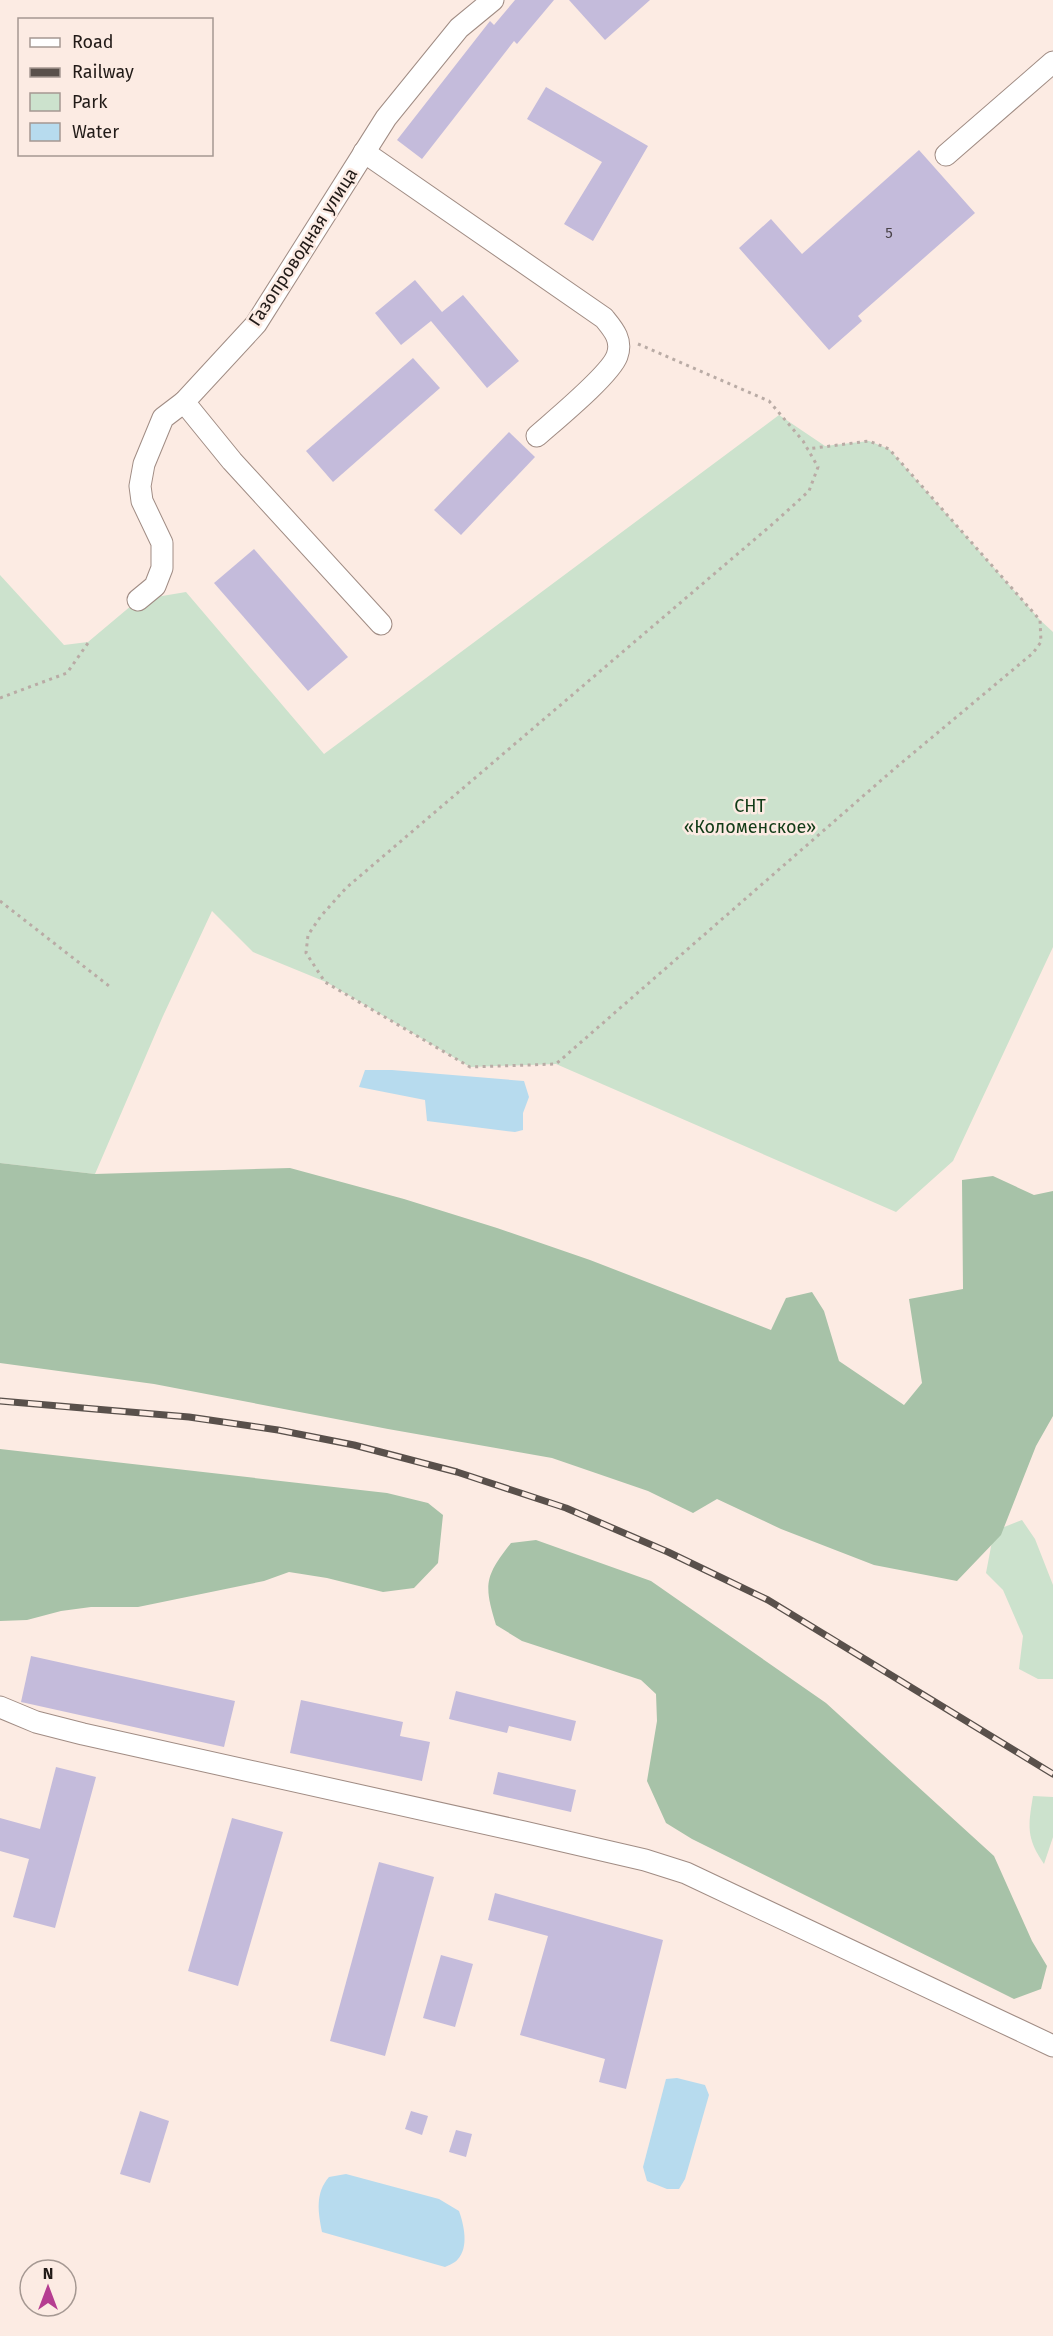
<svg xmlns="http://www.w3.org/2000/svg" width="1053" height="2336" font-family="'Fira Sans',sans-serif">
	<rect width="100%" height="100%" fill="#fcebe3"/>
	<g fill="#cce2cd">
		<path d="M 779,415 L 825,446 L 869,441 L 889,449 L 1040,620 L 1053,632 L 1053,947 L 953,1161 L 896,1212 L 556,1064 L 470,1067 L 326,982 L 253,952 L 212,911 L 163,1016 L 95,1174 L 0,1163 L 0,575 L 64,645 L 88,642 L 138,600 L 186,592 L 324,754 Z"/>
		<path d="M 1022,1520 L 1035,1539 L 1053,1585 L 1053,1679 L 1038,1679 L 1019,1669 L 1023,1636 L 1003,1590 L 986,1573 L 994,1531 Z"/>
		<path d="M 1033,1796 L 1053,1797 L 1053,1837 L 1044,1864 C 1026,1838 1028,1826 1033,1796 Z"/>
	</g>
	<g fill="#a7c2a8">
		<path d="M 0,1163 L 95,1174 L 290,1168 L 404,1199 L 497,1228 L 590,1260 L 771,1330 L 786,1298 L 812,1292 L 824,1311 L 839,1361 L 904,1405 L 922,1383 L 909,1299 L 963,1289 L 962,1180 L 993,1176 L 1034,1195 L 1053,1191 L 1053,1416 L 1036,1446 L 1001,1535 L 957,1581 L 874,1565 L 781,1529 L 717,1499 L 693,1513 L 648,1491 L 552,1458 L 388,1429 L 154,1384 L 0,1363 Z"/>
		<path d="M 0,1449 L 387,1493 L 428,1503 L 443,1515 L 438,1563 L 414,1588 L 383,1592 L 327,1578 L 289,1572 L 264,1581 L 138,1607 L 91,1607 L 61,1611 L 27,1620 L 0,1621 Z"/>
		<path d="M 536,1540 L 651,1581 L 826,1703 L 994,1856 L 1032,1941 L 1047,1966 L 1041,1989 L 1014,1999 L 692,1839 L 666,1823 L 647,1781 L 657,1721 L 656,1694 L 641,1680 L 522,1641 L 496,1625 C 484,1585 484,1577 511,1543 Z"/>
	</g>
	<g fill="#b7dbee">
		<path d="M 365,1070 L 392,1070 L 524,1081 L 529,1097 L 523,1113 L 523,1130 L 515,1132 L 427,1121 L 425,1100 L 359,1087 Z"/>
		<path d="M 677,2078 L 705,2085 L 709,2095 L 685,2179 L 679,2189 L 667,2189 L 647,2181 L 643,2167 L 666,2079 Z"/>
		<path d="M 346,2174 L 439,2199 L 459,2211 C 464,2225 469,2247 458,2259 C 455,2263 449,2265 445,2267 L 322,2232 C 318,2212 315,2193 329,2177 Z"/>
	</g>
	<g fill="#c4bbdb">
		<path d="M 515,0 L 554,0 L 517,44 L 514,41 L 422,159 L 397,140 L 490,21 L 494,25 Z"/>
		<path d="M 569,0 L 650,0 L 605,40 Z"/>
		<path d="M 546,87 L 648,146 L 593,241 L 564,224 L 602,162 L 527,119 Z"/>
		<path d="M 919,150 L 975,213 L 858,316 L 862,321 L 829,350 L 739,248 L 771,219 L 802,254 Z"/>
		<path d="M 415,280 L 442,312 L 463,295 L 519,361 L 487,388 L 431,321 L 401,345 L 375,313 Z"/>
		<path d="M 413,358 L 440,388 L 333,482 L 306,451 Z"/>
		<path d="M 509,432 L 535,457 L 461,535 L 434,510 Z"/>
		<path d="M 254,549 L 348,657 L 308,691 L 214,583 Z"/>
		<path d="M 31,1656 L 235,1701 L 224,1747 L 21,1702 Z"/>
		<path d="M 456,1691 L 576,1721 L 571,1741 L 509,1726 L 507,1733 L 449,1719 Z"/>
		<path d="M 301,1700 L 403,1722 L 400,1736 L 430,1742 L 422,1781 L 290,1753 Z"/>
		<path d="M 56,1767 L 96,1777 L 55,1928 L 13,1917 L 29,1859 L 0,1851 L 0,1818 L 40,1829 Z"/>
		<path d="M 498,1772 L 576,1790 L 571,1812 L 493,1794 Z"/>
		<path d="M 232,1818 L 283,1832 L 238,1986 L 188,1971 Z"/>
		<path d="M 379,1862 L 434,1877 L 385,2056 L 330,2041 Z"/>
		<path d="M 495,1893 L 663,1940 L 626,2089 L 599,2082 L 605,2059 L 520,2035 L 548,1936 L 488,1920 Z"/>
		<path d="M 441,1955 L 473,1964 L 455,2027 L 423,2018 Z"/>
		<path d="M 140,2111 L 169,2121 L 150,2183 L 120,2174 Z"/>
		<path d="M 411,2111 L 428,2116 L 422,2135 L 405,2129 Z"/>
		<path d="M 456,2130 L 472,2134 L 466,2157 L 449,2152 Z"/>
	</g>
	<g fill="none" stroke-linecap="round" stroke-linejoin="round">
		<g stroke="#a08c84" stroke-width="23">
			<g id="minor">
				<path d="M 364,152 L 604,318 C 613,329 623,340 617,356 C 610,375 555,420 537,436"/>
				<path d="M 946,155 L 1053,62"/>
				<path d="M 138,600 L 155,586 L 162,568 L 162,543 L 142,501 L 140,486 L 144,464 L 163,418 L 184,402"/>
				<path d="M 381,624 L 232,461 L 184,402 L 256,324 L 386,118 L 459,28 L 493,0"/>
				<path d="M 0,1707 L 36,1722 L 83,1734 L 524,1832 L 645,1860 L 686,1873 L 1053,2046"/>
			</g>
		</g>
		<g stroke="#b9aba5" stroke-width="3" stroke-dasharray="3 4.5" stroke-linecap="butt">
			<path d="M 638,344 L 769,401 L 803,441 L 818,467 L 809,491 L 775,522 L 346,888 L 321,916 L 308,935 L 306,953 L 325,982 L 470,1067 L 556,1064 L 893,770 L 1033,653 L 1041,642 L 1040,620 L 889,449 L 869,441 L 807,449"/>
			<path d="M 0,698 L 67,673 L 88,643"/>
			<path d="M 0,901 L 109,986"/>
		</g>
		<use href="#minor" stroke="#fff" stroke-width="21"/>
		<g stroke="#59504b" stroke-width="7">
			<path id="rail" d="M 0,1401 L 189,1417 L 278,1430 L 354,1445 L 457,1472 L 566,1508 L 668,1552 L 768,1600 L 1053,1774"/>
		</g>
		<use href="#rail" stroke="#fcebe3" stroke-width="4.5" stroke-dasharray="14" stroke-linecap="butt"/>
	</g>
	<g text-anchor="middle" stroke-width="5" stroke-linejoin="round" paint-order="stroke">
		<g font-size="15" fill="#4a4349">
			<text x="889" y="238">5</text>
		</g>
		<g font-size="18" fill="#221b18" stroke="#fcebe3">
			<text transform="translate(303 247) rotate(-57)" y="6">Газопроводная улица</text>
		</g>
		<g font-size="18" fill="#113b17" stroke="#fcebe3">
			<text x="750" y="812">СНТ<tspan x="750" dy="21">«Коломенское»</tspan></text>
		</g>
	</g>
	<rect x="18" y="18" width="195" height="138" fill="#fcebe3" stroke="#a59892" stroke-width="1.5"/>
	<rect x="30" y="38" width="30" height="9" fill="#ffffff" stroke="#a59892" stroke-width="1.5"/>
	<text x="72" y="48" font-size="18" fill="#221b18">Road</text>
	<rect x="30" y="68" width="30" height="9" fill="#59504b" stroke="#a59892" stroke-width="1.5"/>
	<text x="72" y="78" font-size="18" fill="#221b18">Railway</text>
	<rect x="30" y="93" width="30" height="18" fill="#cce2cd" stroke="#a59892" stroke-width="1.5"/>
	<text x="72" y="108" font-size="18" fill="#221b18">Park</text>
	<rect x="30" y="123" width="30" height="18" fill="#b7dbee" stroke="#a59892" stroke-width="1.5"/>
	<text x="72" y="138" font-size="18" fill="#221b18">Water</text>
	<g transform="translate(48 2288)"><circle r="28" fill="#fcebe3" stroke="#a59892" stroke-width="1.5"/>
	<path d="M0-4.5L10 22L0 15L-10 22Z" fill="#b53d91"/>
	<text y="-9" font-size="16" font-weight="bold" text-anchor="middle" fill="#221b18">N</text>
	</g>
</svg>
